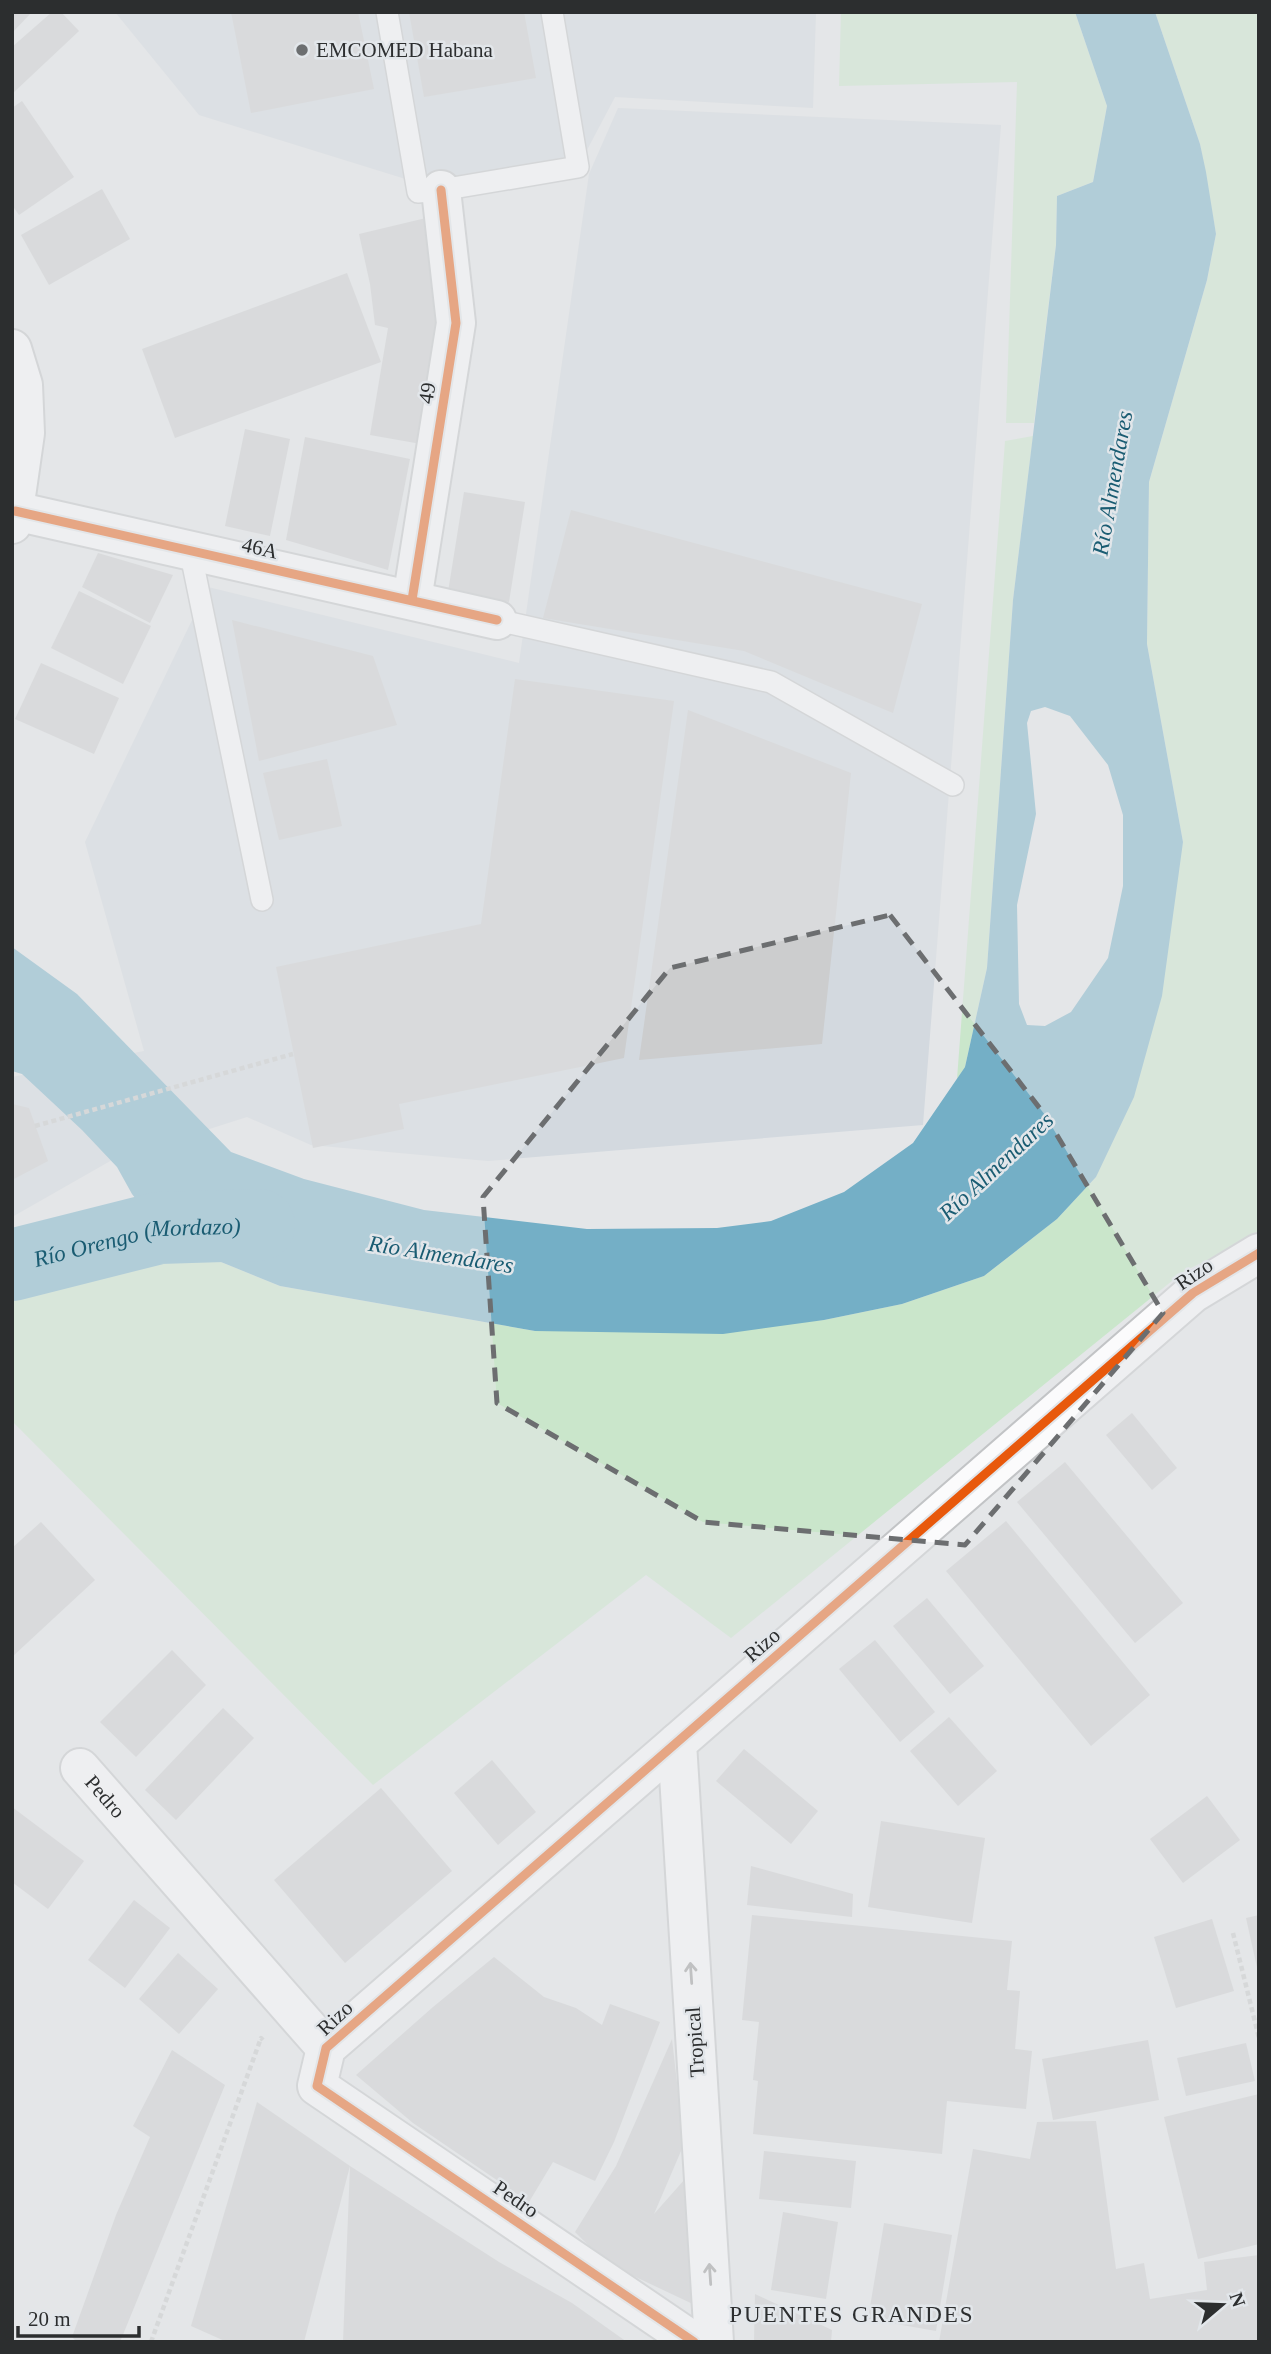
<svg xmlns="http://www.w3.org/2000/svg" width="1271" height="2354" font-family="Georgia,serif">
	<rect width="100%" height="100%" fill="#e4e6e8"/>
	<g fill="#d3d9df">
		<path d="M 115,12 L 816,12 L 813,108 L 615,97 L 578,167 L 441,190 L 199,115 Z"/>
		<path d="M 618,108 L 1001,125 L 923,1125 L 488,1161 L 311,1145 L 247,1117 L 112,1160 L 12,1217 L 12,1077 L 144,1051 L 85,842 L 208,587 L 519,663 L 589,174 Z"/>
	</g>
	<g fill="#cae6cb">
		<path d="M 841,12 L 1075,12 L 1107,106 L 1093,182 L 1057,196 L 1056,245 L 1034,423 L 1006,423 L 1017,82 L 839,86 Z"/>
		<path d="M 1155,12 L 1259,12 L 1259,1234 L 1183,1272 L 731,1638 L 646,1575 L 373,1785 L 12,1421 L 12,1288 L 189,1249 L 280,1286 L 535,1331 L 790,1323 L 824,1320 L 902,1304 L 984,1276 L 1057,1219 L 1096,1177 L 1183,842 L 1147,644 L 1149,482 L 1207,280 L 1216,234 L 1200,144 Z"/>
		<path d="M 1033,436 L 1013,600 L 987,968 L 965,1067 L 957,1079 L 1005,441 Z"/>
	</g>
	<path fill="#74afc6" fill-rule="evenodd" d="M 1075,12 L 1155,12 L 1200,144 L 1206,172 L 1216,234 L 1207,280 L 1149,482 L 1147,644 L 1183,842 L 1162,996 L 1134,1097 L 1096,1177 L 1057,1219 L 984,1276 L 902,1304 L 824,1320 L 723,1334 L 535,1331 L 280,1286 L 189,1249 L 159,1228 L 132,1194 L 117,1167 L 82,1130 L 22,1074 L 12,1071 L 12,947 L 77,994 L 231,1152 L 304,1179 L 424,1210 L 587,1229 L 717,1228 L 771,1221 L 844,1192 L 913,1143 L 965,1067 L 987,968 L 1013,600 L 1056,245 L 1057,196 L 1093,182 L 1107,106 ZM 1045,707 L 1070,716 L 1108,765 L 1123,815 L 1123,886 L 1108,958 L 1071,1012 L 1045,1026 L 1027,1025 L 1019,1004 L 1017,905 L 1036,814 L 1027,723 L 1031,711 Z"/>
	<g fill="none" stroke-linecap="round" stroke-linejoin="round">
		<path stroke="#74afc6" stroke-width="72" id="s1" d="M 12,1265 L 159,1228 L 259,1225"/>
	</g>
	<g fill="#cccdce">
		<path d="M 12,12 L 32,12 L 12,33 Z"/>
		<path d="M 52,12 L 61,12 L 79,31 L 12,94 L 12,47 Z"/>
		<path d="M 231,12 L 358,12 L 374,89 L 251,113 Z"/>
		<path d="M 409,12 L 524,12 L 536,78 L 424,97 Z"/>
		<path d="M 22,101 L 74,177 L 19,215 L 12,205 L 12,108 Z"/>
		<path d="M 102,189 L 130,239 L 49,285 L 21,235 Z"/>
		<path d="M 426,218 L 439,337 L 421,444 L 370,435 L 388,328 L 375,325 L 370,284 L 359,234 Z"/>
		<path d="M 347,273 L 381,362 L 175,438 L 142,349 Z"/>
		<path d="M 245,429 L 290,439 L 270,536 L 225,526 Z"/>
		<path d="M 305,437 L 410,459 L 388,570 L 286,540 Z"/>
		<path d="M 464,492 L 525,502 L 509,602 L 448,592 Z"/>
		<path d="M 571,510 L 922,604 L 893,713 L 744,651 L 543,618 Z"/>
		<path d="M 98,553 L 173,575 L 150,623 L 82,587 Z"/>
		<path d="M 79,591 L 151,626 L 123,684 L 51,648 Z"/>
		<path d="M 232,620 L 373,656 L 397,725 L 259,761 Z"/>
		<path d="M 41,663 L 119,698 L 94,754 L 15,719 Z"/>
		<path d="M 515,679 L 674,701 L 624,1058 L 399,1104 L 404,1129 L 313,1148 L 276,967 L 481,924 Z"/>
		<path d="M 688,710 L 851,773 L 822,1044 L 639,1060 Z"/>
		<path d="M 327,759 L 342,826 L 279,840 L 263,773 Z"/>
		<path d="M 12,1104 L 29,1108 L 48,1161 L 12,1180 Z"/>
		<path d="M 1132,1413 L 1177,1468 L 1152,1490 L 1106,1435 Z"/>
		<path d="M 1065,1462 L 1183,1603 L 1135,1643 L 1017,1502 Z"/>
		<path d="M 1006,1521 L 1150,1695 L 1091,1746 L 946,1571 Z"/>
		<path d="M 41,1522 L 95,1580 L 12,1657 L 12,1548 Z"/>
		<path d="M 927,1598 L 984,1666 L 950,1694 L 893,1626 Z"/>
		<path d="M 875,1640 L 935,1712 L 900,1742 L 839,1669 Z"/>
		<path d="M 172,1650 L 206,1685 L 136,1757 L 100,1722 Z"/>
		<path d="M 223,1708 L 254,1738 L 176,1820 L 145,1790 Z"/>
		<path d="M 949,1717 L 997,1771 L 958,1806 L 910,1751 Z"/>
		<path d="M 744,1749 L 818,1811 L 791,1844 L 716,1781 Z"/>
		<path d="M 492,1760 L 536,1812 L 498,1845 L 454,1793 Z"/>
		<path d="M 381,1788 L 452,1871 L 345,1963 L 274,1880 Z"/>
		<path d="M 1207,1796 L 1240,1840 L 1183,1883 L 1150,1839 Z"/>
		<path d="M 12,1807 L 84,1861 L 48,1909 L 12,1882 Z"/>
		<path d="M 881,1821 L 985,1838 L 972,1923 L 868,1907 Z"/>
		<path d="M 751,1866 L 853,1894 L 852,1917 L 747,1905 Z"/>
		<path d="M 134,1900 L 170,1928 L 125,1988 L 88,1960 Z"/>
		<path d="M 752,1915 L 1012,1941 L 1007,1990 L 1020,1991 L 1015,2049 L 1032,2051 L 1026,2109 L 947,2101 L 942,2154 L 753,2134 L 758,2081 L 753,2080 L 759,2022 L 742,2020 Z"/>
		<path d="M 1259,1915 L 1259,1972 L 1258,1972 L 1246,1918 Z"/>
		<path d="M 1212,1919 L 1234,1991 L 1176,2008 L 1154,1937 Z"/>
		<path d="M 178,1953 L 218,1989 L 179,2034 L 139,1999 Z"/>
		<path d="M 494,1957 L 544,1997 L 576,2008 L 602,2025 L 610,2004 L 660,2022 L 614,2142 L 595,2181 L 553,2162 L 529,2202 L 413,2123 L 356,2075 L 433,2007 Z"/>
		<path d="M 672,2039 L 684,2144 L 654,2214 L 685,2179 L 697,2306 L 606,2263 L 575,2232 L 616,2166 Z"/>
		<path d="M 1148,2040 L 1159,2100 L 1053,2120 L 1042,2059 Z"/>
		<path d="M 1246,2043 L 1255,2081 L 1186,2096 L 1177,2058 Z"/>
		<path d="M 172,2050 L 225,2085 L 120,2342 L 77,2342 L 72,2337 L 116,2215 L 150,2137 L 133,2126 Z"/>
		<path d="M 1259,2094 L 1259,2244 L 1198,2259 L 1164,2117 Z"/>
		<path d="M 257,2102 L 350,2166 L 304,2342 L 227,2342 L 191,2326 Z"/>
		<path d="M 1096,2121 L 1116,2269 L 1144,2263 L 1150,2299 L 1207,2290 L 1204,2262 L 1259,2255 L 1259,2342 L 939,2342 L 973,2149 L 1030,2159 L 1037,2122 Z"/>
		<path d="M 764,2151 L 856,2161 L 851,2208 L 759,2199 Z"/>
		<path d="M 350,2166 L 499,2262 L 572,2303 L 627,2342 L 343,2342 Z"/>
		<path d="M 783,2212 L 838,2222 L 826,2299 L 771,2290 Z"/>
		<path d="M 884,2223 L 952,2235 L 936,2331 L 868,2319 Z"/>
		<path d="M 755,2294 L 832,2330 L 831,2342 L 754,2342 Z"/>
	</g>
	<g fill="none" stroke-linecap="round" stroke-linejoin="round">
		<g stroke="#c2c4c6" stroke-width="24">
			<g id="service">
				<path d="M 387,12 L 418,192 L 441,190 L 578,167 L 552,12"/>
				<path d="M 190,550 L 262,900"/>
				<path d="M 497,620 L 771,682 L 953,785"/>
			</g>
		</g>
		<g stroke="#c2c4c6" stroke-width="42">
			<g id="minor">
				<path d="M 15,511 L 497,620"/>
				<path d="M 412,600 L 456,323 L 441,190"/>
				<path d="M 677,1743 L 326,2048 L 317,2086 L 694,2342"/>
				<path id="s2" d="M 80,1768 L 326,2048"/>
			</g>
		</g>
		<g stroke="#c2c4c6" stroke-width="42">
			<path id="tertiary" d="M 714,2342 L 677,1743 L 1193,1293 L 1259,1253"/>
		</g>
		<g stroke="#c2c4c6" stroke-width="42">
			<path id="primary" d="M 12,349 L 23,385 L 25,433 L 12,524"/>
		</g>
		<g stroke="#c6c7c7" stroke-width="4.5" stroke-dasharray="5 3.5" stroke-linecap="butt">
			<path d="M 35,1126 L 293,1054"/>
			<path d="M 1233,1933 L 1259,2038"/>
			<path d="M 151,2342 L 261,2038 L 263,2040"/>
		</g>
		<use href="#service" stroke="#fbfbfc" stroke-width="21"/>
		<use href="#minor" stroke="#fbfbfc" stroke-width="38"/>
		<use href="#tertiary" stroke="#fbfbfc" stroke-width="38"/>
		<use href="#primary" stroke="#fbfbfc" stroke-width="38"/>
		<g stroke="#e2e6ea" stroke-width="13">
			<g id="cycleway">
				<path d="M 15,511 L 497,620"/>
				<path d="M 412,600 L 456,323 L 441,190"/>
				<path d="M 694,2342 L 317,2086 L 326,2048 L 1193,1293 L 1259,1253"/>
			</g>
		</g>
		<use href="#cycleway" stroke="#e8590c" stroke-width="9"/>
	</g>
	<defs><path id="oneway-shaft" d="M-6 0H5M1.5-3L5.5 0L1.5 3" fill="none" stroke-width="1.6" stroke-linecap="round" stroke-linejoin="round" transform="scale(1.75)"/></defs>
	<g stroke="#949496">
		<use href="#oneway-shaft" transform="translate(691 1973) rotate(-94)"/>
		<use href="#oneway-shaft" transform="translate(710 2274) rotate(-94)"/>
	</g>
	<path d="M0 0H1271V2354H0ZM 890,915 L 1045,1115 L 1163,1313 L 965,1545 L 703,1522 L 497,1403 L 483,1197 L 670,968 Z" fill="#e4e6e8" fill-opacity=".55" fill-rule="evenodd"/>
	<path fill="none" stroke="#6c6e70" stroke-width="5" stroke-dasharray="14 9" stroke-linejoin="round" d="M 890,915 L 1045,1115 L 1163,1313 L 965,1545 L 703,1522 L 497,1403 L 483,1197 L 670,968 Z"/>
	<circle fill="#6c6e70" stroke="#e2e6ea" stroke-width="2.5" cx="302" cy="50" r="7"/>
	<g text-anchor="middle" stroke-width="5" stroke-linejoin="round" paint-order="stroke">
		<g font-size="21" fill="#2c2e2f" stroke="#e2e6ea" text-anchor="start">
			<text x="316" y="57">EMCOMED Habana</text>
		</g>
		<g font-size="21" fill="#2c2e2f" stroke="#e2e6ea">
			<text transform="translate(427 393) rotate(-81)" y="7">49</text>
			<text transform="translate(260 548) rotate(13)" y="7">46A</text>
			<text transform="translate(1194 1274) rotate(-34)" y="7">Rizo</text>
			<text transform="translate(762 1645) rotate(-41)" y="7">Rizo</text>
			<text dy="7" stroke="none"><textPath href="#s2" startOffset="38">Pedro</textPath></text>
			<text transform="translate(335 2018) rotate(-43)" y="7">Rizo</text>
			<text transform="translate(695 2042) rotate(-94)" y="7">Tropical</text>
			<text transform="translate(516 2199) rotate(34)" y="7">Pedro</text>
		</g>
		<g font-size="23" font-style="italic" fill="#1a5c72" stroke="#e2e6ea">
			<text transform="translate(1112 483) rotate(-80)" y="8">Río Almendares</text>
			<text transform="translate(996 1166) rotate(-43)" y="8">Río Almendares</text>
			<text dy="8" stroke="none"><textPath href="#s1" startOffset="128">Río Orengo (Mordazo)</textPath></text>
			<text transform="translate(441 1254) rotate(9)" y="8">Río Almendares</text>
		</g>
		<g font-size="23" letter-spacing="2" fill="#2c2e2f" stroke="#e2e6ea">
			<text x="852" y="2322">PUENTES GRANDES</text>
		</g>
	</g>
	<rect width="1271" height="2354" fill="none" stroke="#2c2e2f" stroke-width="28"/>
	<g transform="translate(1222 2305) rotate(71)" stroke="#e2e6ea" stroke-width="5" paint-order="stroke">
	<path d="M0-5L12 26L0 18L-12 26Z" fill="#2c2e2f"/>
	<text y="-10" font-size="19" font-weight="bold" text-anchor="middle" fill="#2c2e2f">N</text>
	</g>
	<path d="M18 2326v10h121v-10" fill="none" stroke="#2c2e2f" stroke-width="3.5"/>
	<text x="28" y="2326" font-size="21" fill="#2c2e2f" stroke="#e2e6ea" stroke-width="5" paint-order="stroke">20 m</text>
</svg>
